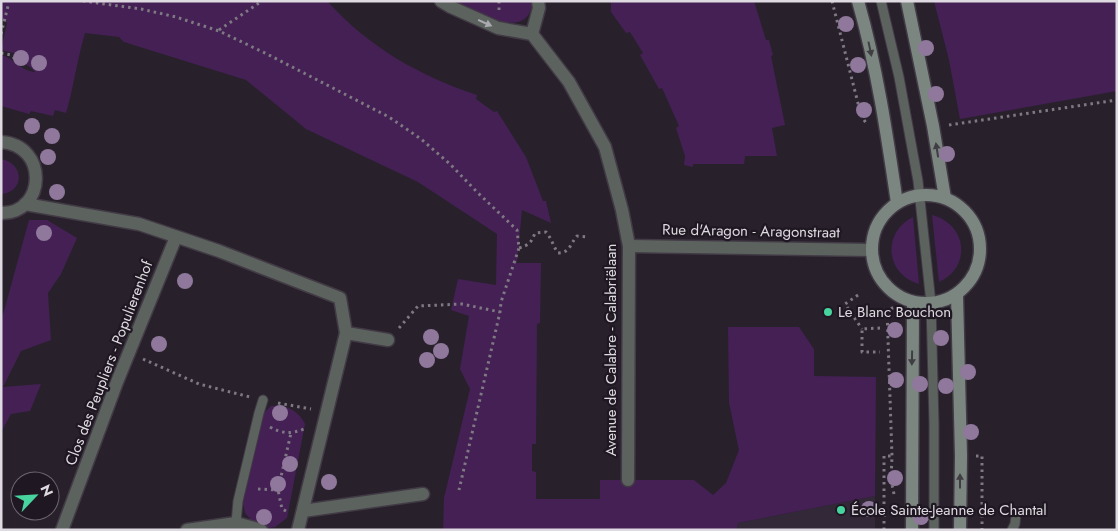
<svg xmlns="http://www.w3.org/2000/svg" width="1118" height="531" font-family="Jost,sans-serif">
	<rect width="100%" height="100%" fill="#28212c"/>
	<path fill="#322838" d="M 875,496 L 875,530 L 737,530 L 738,523 Z"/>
	<g fill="#442054">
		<path d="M 1,1 L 327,1 C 370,48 418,75 477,95 L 476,99 L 494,112 L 497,111 L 526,157 L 543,201 L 546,201 L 551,223 L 522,210 L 517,263 L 541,263 L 540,323 L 537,324 L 536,444 L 532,444 L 532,471 L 536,472 L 536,499 L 600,499 L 600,480 L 694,480 L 713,495 L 726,483 L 739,450 L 729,403 L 728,327 L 799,327 L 814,349 L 814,376 L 876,377 L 875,496 L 738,523 L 737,530 L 443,530 L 444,498 L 470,389 L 460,369 L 469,316 L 451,310 L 458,279 L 496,285 L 497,234 L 418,182 L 306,129 L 246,80 L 124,42 L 119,37 L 85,33 C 77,60 74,86 66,113 L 55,110 L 53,116 L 31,111 L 29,114 L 1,106 L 1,55 C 14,58 20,71 35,72 C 29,64 22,65 18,54 L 1,50 L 7,23 L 1,19 Z"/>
		<path d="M 452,1 L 532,1 C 530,45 471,10 452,1 Z"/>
		<path d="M 611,1 L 754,1 L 766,40 L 769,40 L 773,55 L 771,56 L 785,125 L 772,128 L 777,156 L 745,156 L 744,164 L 693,164 L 693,167 L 684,165 L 685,156 L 676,128 L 679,126 L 662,88 L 659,89 L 640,55 L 643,53 L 630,32 L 626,33 L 611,12 Z"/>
		<path d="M 934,1 L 1117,1 L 1117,91 L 960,119 L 949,60 Z"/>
		<path d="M 1,159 C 24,163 25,191 2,194 Z"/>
		<path d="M 932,215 C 967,224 972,267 939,282 Z"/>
		<path d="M 913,217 L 919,284 C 886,275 881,233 913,217 Z"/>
		<path d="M 29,220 L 47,220 L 77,238 L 61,274 L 48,293 L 51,340 L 21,351 L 3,387 L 41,384 L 30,411 L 11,414 L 1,432 L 1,322 Z"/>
		<path d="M 271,406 C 286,404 299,411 305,424 L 287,518 L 275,527 L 268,528 L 261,527 L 254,523 L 245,513 L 243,503 L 250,463 L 263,414 Z"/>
	</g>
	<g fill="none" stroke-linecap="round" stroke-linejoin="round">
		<g stroke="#423b45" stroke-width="11">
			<g id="lane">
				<path d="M 881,1 L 899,77 L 918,181 L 931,303 L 934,424 L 934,530"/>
				<path d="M 236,523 L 238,501 L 259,413 L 263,400"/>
				<path d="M 1012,530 L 1015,524 L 1016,514"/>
			</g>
		</g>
		<g stroke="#423b45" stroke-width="15">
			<g id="street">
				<path d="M 441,1 L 451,7 L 498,28 L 532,34 L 569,82 L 605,147 L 622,210 L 629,246 L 628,480"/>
				<path d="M 532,34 L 539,8 L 538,1"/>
				<path d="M 1,142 C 49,145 46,214 1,213"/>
				<path d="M 25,204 L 139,224 L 219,251 L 340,298 L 346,333 L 298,530"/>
				<path d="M 629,246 L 871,250"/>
				<path d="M 346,333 L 388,340"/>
				<path d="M 303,511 L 423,494"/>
				<path d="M 62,530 L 117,382 L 176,237"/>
				<path d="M 187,530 L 236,523 L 261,530"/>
			</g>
		</g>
		<g stroke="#423b45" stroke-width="15">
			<g id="secondary">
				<path d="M 858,1 C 877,67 887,135 897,203"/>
				<path d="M 907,1 L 933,126 L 945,198"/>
				<circle cx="926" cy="249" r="54"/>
				<path d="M 957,295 L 961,456 L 960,530"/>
				<path d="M 912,530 L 913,302"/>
			</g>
		</g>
		<g stroke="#7f7983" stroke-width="3" stroke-dasharray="2.5 4" stroke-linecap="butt">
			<path d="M 83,1 L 141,9 L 176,17 L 219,31 L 267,54 L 389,117 L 421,139 L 450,164 L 477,192 L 517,230 L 519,248 L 501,302 L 500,312 L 459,490"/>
			<path d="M 499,1 L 499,11"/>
			<path d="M 832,1 L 861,115 L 866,123"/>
			<path d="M 219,30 L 262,1"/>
			<path d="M 1,34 L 8,6"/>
			<path d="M 1,53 L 11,55 L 20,64"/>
			<path d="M 949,125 L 1117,100"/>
			<path d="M 519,248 C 529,245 531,243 535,233 L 546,232 C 552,239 553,246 558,253 C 570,253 570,244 577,236 L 587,237"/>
			<path d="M 858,295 L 845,304 L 862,329"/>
			<path d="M 399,328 L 418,306 L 462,304 L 500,312"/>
			<path d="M 880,328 L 862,329 L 862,352 L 880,352"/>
			<path d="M 143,359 L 199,384 L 250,397"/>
			<path d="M 278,403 L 311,409"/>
			<path d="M 270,427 C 282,434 292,434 304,429"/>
			<path d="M 976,456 L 982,456 L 982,530"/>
			<path d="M 258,489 L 278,490"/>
			<path d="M 894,494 L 891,480 L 892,456 L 887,310 L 898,306"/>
			<path d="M 286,511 L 282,509 L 278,490 L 291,433"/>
			<path d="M 884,530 L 884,456 L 892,456"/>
		</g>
		<use href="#lane" stroke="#5c635f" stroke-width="9"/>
		<use href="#street" stroke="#5c635f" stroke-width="12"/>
		<use href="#secondary" stroke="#7c8681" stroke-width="12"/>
	</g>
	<g fill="#8f789b">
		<circle cx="846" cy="24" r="8"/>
		<circle cx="926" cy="48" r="8"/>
		<circle cx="21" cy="58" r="8"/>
		<circle cx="39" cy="63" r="8"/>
		<circle cx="858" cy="65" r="8"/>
		<circle cx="936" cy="94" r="8"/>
		<circle cx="864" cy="110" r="8"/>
		<circle cx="32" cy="126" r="8"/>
		<circle cx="52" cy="136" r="8"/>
		<circle cx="947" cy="154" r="8"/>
		<circle cx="48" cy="157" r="8"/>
		<circle cx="57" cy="192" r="8"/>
		<circle cx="44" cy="233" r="8"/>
		<circle cx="185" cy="281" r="8"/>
		<circle cx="895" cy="330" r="8"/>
		<circle cx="431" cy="337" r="8"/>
		<circle cx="941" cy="338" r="8"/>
		<circle cx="159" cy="344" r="8"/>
		<circle cx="441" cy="351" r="8"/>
		<circle cx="427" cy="360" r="8"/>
		<circle cx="968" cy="372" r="8"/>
		<circle cx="896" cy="380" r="8"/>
		<circle cx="920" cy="384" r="8"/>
		<circle cx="946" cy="386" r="8"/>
		<circle cx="280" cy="413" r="8"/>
		<circle cx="971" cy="432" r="8"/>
		<circle cx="290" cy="464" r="8"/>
		<circle cx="895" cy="478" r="8"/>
		<circle cx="329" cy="482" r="8"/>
		<circle cx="278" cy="484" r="8"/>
		<circle cx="869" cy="509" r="8"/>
		<circle cx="264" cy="517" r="8"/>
		<circle cx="921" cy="517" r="8"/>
	</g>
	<defs><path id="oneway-solid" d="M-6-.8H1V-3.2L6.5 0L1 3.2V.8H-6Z" transform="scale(1.25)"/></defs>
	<use fill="#abaaae" href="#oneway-solid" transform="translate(485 23) rotate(24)"/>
	<g fill="#403e43">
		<use href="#oneway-solid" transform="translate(870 49) rotate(78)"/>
		<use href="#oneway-solid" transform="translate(937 150) rotate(-99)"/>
		<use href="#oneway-solid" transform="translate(912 358) rotate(91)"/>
		<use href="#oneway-solid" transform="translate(960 481) rotate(-90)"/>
	</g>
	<g fill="#47d49e" stroke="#1f1822" stroke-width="2">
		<circle cx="828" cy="312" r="5"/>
		<circle cx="841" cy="510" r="5"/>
	</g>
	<g text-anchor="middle" stroke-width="4.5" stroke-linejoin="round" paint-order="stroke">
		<g font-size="15" fill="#dfdae2" stroke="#1f1822">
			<text transform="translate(751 231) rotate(1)" y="5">Rue d'Aragon - Aragonstraat</text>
			<text transform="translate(611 350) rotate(-90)" y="5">Avenue de Calabre - Calabriëlaan</text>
			<text transform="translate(109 363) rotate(-69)" y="5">Clos des Peupliers - Populierenhof</text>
		</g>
		<g font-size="15" fill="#dfdae2" stroke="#1f1822" text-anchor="start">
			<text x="838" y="317">Le Blanc Bouchon</text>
			<text x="851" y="515">École Sainte-Jeanne de Chantal</text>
		</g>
	</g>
	<rect width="1118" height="531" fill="none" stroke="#dfdae2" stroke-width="5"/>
	<g transform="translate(35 496) rotate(65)"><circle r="24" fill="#1f1822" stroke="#6c666f"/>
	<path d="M0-4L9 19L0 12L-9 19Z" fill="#47d49e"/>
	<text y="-8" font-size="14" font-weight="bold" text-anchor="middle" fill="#dfdae2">N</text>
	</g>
</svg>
